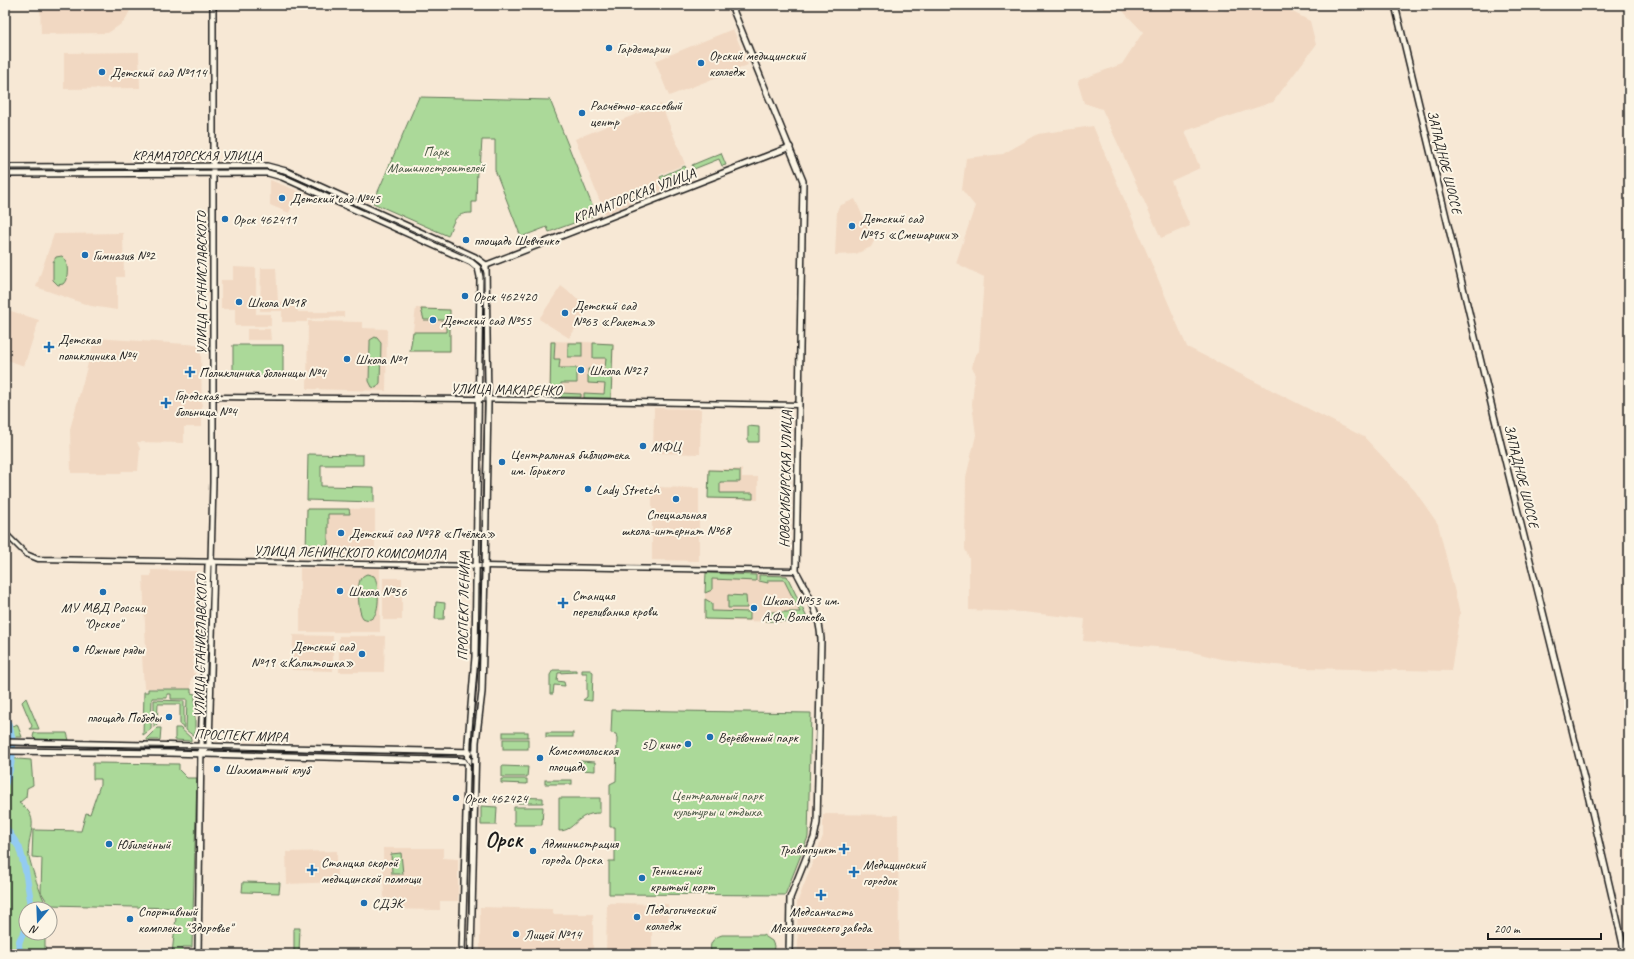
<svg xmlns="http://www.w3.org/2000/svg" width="1634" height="959" font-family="Caveat,sans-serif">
	<rect width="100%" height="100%" fill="#f7e8d5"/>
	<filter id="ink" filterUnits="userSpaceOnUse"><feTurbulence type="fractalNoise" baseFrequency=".025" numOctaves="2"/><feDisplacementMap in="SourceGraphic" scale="8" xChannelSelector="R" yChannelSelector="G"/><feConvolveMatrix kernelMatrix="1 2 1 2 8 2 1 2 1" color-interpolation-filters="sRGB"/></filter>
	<g filter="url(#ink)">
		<g fill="#f1d8c2">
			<path d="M 40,5 L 133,5 L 124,22 L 108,33 L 41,34 Z"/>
			<path d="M 1103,5 L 1219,5 L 1220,11 L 1248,5 L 1279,5 L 1310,21 L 1316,45 L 1273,102 L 1185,131 L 1200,168 L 1171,181 L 1190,226 L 1161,238 L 1102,109 L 1084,103 L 1078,83 L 1079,80 L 1122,64 L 1143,32 L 1120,8 L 1103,9 Z"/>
			<path d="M 733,29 L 748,65 L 669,96 L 655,61 Z"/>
			<path d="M 139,52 L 140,88 L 64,89 L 64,53 Z"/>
			<path d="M 661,104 L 685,164 L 659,175 L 665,189 L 605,214 L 575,139 Z"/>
			<path d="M 1093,126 L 1187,347 L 1364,437 L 1415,491 L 1438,524 L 1460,613 L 1451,671 L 1303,668 L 1221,659 L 1180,649 L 1083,641 L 1085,619 L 1023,612 L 969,610 L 969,558 L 965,549 L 966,477 L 976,435 L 972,404 L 975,372 L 972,368 L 974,357 L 979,351 L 984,277 L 956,263 L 975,206 L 962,190 L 966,158 L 1003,154 L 1038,134 Z"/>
			<path d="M 270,180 L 298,191 L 289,213 L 270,205 Z"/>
			<path d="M 855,199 L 874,241 L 871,247 L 856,254 L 835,255 L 837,211 L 839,206 Z"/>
			<path d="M 123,233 L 124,277 L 117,277 L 117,310 L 91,306 L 36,287 L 54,234 Z"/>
			<path d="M 233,267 L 256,268 L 256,314 L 271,314 L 271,326 L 235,326 L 235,309 L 221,309 L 221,280 L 233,280 Z"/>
			<path d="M 261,268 L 276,268 L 278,301 L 298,306 L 298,312 L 344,312 L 344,317 L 307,319 L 307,322 L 282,322 L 282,311 L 260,311 Z"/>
			<path d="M 561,286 L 590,308 L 569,338 L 539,319 Z"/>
			<path d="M 416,308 L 451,309 L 451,352 L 410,352 Z"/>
			<path d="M 5,309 L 39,320 L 24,366 L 5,359 Z"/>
			<path d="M 308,321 L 362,322 L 362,328 L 387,329 L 386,391 L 307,389 Z"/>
			<path d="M 247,329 L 270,329 L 271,340 L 247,340 Z"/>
			<path d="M 95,338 L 201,345 L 202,427 L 184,427 L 184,443 L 137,442 L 140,449 L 138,471 L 122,471 L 121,473 L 71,473 L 70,429 Z"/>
			<path d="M 550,341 L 614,343 L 612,399 L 549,397 Z"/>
			<path d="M 654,408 L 701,409 L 700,454 L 653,453 Z"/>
			<path d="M 708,469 L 742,469 L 742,477 L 758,477 L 758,500 L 708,499 Z"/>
			<path d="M 652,487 L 699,488 L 699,561 L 652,560 Z"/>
			<path d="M 306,508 L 375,509 L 375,558 L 306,557 Z"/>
			<rect x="300" y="568" width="80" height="64"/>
			<path d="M 151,570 L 197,571 L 195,619 L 199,627 L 199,652 L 193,660 L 193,673 L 195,673 L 195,678 L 191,678 L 191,689 L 144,688 L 142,656 L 146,656 L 146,650 L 143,576 L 151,576 Z"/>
			<path d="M 706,573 L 787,575 L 810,623 L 704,620 Z"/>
			<rect x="383" y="578" width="19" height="42"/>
			<path d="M 293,635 L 333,636 L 333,671 L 292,670 Z"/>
			<path d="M 339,636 L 385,636 L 384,672 L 339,672 Z"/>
			<path d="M 823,814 L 898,815 L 899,954 L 798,954 L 797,903 L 823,836 Z"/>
			<path d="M 383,848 L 443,848 L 443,858 L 458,859 L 458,901 L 440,901 L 440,910 L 384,909 Z"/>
			<path d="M 337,851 L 337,882 L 287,884 L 286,852 Z"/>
			<path d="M 607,903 L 668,904 L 668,931 L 652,931 L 652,954 L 606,954 Z"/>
			<path d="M 480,907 L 553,909 L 553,914 L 593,914 L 593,954 L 480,954 Z"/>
		</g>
		<g fill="#abd999" stroke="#647a5a">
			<path d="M 419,97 L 550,100 L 596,215 L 549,232 L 547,227 L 521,237 L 495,170 L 495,140 L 482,140 L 480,169 L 477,170 L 476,202 L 472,202 L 472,213 C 454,213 454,221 448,236 L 373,203 Z"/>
			<path d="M 721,153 L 726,165 L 722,166 L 719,159 L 694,169 L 692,165 Z"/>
			<path d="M 685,166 L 689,178 L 664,188 L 660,177 Z"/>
			<path d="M 62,256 C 69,261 69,279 63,284 L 58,285 L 53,280 L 53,262 L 56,257 Z"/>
			<path d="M 421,309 L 450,310 L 450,351 L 410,351 L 413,332 L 446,332 L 446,320 L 424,320 Z"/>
			<path d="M 375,337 L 377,338 L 381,343 L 380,383 L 376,388 L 372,387 L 369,381 L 370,343 L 370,340 Z"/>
			<path d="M 551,342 L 555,342 L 554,359 L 560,359 L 559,368 L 577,368 L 577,383 L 561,383 L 561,393 L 581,394 L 581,397 L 550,397 Z"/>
			<rect x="568" y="343" width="14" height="14"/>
			<path d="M 593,343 L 613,344 L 611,398 L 584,398 L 584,393 L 604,394 L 605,384 L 588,383 L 588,369 L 605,369 L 606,358 L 593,358 Z"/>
			<path d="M 233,345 L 283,345 L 283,377 L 233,376 Z"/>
			<path d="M 748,426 L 759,427 L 759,442 L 748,442 Z"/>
			<path d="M 308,454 L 363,455 L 363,465 L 321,465 L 321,486 L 374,487 L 374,502 L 307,500 Z"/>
			<path d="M 709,470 L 740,471 L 740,482 L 720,482 L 720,493 L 753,493 L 753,499 L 708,498 Z"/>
			<path d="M 307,509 L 349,509 L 350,514 L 328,514 L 328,545 L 306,550 Z"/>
			<path d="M 706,573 L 756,575 L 756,581 L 712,579 L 712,590 L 705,593 Z"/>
			<path d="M 367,574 L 374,576 C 380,584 382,628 363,618 C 358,613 357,587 360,580 C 361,577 364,575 367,574 Z"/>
			<path d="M 759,575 L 787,576 L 809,622 L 766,621 L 769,612 L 800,612 L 784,580 L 768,580 L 768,583 L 759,581 Z"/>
			<path d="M 728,595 L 746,596 L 747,608 L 728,608 Z"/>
			<path d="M 705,599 L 712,603 L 712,611 L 750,612 L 750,620 L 705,619 Z"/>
			<path d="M 436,602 L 445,603 L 444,619 L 435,619 Z"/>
			<path d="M 553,670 L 576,670 L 576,672 L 558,673 L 557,681 L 564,682 L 565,686 L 554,685 L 553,694 L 550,694 L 550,675 Z"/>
			<path d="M 582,670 L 590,670 L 593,672 L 592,701 L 583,700 L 587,697 L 587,673 L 582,673 Z"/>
			<path d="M 148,689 L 191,689 L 191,693 L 195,694 L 195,737 L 186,730 L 187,699 L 171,699 L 171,694 L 167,694 L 167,698 L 152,698 L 151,729 L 143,735 L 144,692 L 148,692 Z"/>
			<path d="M 26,698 L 39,729 L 30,729 L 32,726 L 22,702 Z"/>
			<path d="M 154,700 L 184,701 L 184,728 L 180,725 L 180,704 L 158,704 L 157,724 L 154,727 Z"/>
			<path d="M 612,710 L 811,713 L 808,837 L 785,895 L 609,894 L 609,861 L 615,861 L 615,827 L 610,827 L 610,784 L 616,781 L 617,739 L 616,734 L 611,733 Z"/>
			<path d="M 5,720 L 12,727 L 17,724 L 22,737 L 5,737 Z"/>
			<path d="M 157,728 L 161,728 L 160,740 L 147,740 L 147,738 Z"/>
			<path d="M 175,728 L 180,728 L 191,738 L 191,741 L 175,740 Z"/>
			<rect x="503" y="732" width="25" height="5"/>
			<path d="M 34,733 L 67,733 L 69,740 L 36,740 L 33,737 Z"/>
			<rect x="546" y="733" width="27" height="4"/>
			<rect x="503" y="739" width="25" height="10"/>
			<path d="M 5,758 L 31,760 L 33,785 L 27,788 L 26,797 L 19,803 C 44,819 25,836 29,857 C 33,873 39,890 46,905 L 46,909 L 26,909 L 26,933 L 45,933 L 45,950 L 48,954 L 5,954 Z"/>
			<path d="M 580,761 L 595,762 L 595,771 L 580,770 Z"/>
			<path d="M 93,763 L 179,764 L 179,770 L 187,778 L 197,778 L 192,947 L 183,947 L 183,954 L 172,954 L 177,908 L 49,905 L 41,892 L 42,858 L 32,857 L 33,830 L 81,831 L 86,813 L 90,814 L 100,785 L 100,779 L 93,779 Z"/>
			<path d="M 502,766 L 528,767 L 527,777 L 502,777 Z"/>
			<path d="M 501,779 L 527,779 L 527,784 L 501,783 Z"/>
			<rect x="545" y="780" width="27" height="4"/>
			<path d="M 515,797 L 543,798 L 543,803 L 515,803 Z"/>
			<path d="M 559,798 L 600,798 L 600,813 C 575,813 576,831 559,831 Z"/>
			<path d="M 481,806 L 497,807 L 496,825 L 481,825 Z"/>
			<path d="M 514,807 L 543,807 L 542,825 L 514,825 Z"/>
			<path d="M 401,853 L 403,874 L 392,874 L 391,854 Z"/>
			<path d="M 243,882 L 280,883 L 279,893 L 242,892 Z"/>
			<path d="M 294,928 L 300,928 L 299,954 L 294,954 Z"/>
			<path d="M 722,935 L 763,935 L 772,941 L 774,946 L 773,954 L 712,954 C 708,945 712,938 722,935 Z"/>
		</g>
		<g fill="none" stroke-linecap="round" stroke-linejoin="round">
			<g stroke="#93cbf2" stroke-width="7">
				<path d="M 5,718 C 17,737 13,764 5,784"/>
				<path d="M 5,827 L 19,847 L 25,868 L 32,909"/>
				<path d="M 21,954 C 16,944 20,938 26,930"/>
			</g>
			<g stroke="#1c1c1c" stroke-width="7">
				<g id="minor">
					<path d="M 213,397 L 469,399 L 799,405"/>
					<path d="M 5,533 L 26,554 L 38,559 L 796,571"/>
				</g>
			</g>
			<g stroke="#1c1c1c" stroke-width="8">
				<g id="major">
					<path d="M 731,5 L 803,181 L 796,571 C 809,596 819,611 821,639 L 817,823 L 814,838 L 790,898 L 789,954"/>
					<path d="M 1395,5 C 1426,132 1456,260 1487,387 C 1533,576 1583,764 1625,954"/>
					<path d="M 5,167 L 267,166 L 286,171 L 475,257 L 486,265 L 488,403 L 485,570 L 482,692 L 476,742 L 471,954"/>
					<path d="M 5,174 L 268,173 L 282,177 L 471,262 L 478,268 L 480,277 L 475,657 L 468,742 L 462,954"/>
					<path d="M 484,266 L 790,147"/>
					<path d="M 5,742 L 476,752"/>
					<path d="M 5,751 L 169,753 L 475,761"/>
					<path d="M 201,754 L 209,746 L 214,565 L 211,561"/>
					<path d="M 198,954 L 201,746 L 208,565 L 211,561 L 213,482 L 213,5"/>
				</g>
			</g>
			<use href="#minor" stroke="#fcf5e5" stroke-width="4"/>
			<use href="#major" stroke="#fcf5e5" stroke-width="5"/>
			<g stroke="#1c1c1c" stroke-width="1">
				<path d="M 5,169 L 267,169 L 284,173 L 471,257 L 481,265 L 484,273 L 485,399 L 479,657 L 472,746 L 468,954"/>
				<path d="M 5,745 L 207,748 L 457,756 L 466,759 L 471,768"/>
			</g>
		</g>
	</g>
	<g fill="#1f6fb2" stroke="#fcf5e5" stroke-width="1.5">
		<circle cx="609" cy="48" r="4"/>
		<circle cx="701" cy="63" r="4"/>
		<circle cx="102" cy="72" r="4"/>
		<circle cx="582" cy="113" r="4"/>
		<circle cx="282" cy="198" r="4"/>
		<circle cx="225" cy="219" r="4"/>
		<circle cx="852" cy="226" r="4"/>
		<circle cx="466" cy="240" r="4"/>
		<circle cx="85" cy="255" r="4"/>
		<circle cx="465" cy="296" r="4"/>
		<circle cx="239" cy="302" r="4"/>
		<circle cx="565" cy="313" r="4"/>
		<circle cx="433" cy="320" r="4"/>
		<path d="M47 341h4v4h4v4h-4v4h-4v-4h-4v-4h4z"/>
		<circle cx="347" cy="359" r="4"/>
		<circle cx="581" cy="370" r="4"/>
		<path d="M188 366h4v4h4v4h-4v4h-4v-4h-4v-4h4z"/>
		<path d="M164 397h4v4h4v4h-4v4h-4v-4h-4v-4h4z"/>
		<circle cx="643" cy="446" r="4"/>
		<circle cx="502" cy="462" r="4"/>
		<circle cx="588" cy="489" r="4"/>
		<circle cx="676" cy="499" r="4"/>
		<circle cx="341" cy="533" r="4"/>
		<circle cx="340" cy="591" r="4"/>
		<circle cx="103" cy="592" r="4"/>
		<path d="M561 597h4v4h4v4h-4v4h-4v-4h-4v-4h4z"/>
		<circle cx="754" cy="608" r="4"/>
		<circle cx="76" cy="649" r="4"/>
		<circle cx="362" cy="654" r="4"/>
		<circle cx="169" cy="717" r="4"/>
		<circle cx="710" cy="737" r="4"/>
		<circle cx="688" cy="744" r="4"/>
		<circle cx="540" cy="758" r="4"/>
		<circle cx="217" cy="769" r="4"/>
		<circle cx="456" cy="798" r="4"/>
		<circle cx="109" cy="844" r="4"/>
		<path d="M842 843h4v4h4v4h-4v4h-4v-4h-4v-4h4z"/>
		<circle cx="533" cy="851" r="4"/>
		<path d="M310 864h4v4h4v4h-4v4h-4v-4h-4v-4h4z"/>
		<path d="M852 866h4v4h4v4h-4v4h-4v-4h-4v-4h4z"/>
		<circle cx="642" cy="878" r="4"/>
		<path d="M819 889h4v4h4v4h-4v4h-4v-4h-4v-4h4z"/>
		<circle cx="364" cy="903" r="4"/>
		<circle cx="637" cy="917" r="4"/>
		<circle cx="130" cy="919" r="4"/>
		<circle cx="516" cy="934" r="4"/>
	</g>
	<g text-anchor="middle" stroke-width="4" stroke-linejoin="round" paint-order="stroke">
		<g font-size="14" fill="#1c1c1c" stroke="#fcf5e5" text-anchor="start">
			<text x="617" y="53">Гардемарин</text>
			<text x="709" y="60">Орский медицинский<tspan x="709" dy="16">колледж</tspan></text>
			<text x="110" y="77">Детский сад №114</text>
			<text x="590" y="110">Расчётно-кассовый<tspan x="590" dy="16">центр</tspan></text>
			<text x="290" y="203">Детский сад №45</text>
			<text x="860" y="223">Детский сад<tspan x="860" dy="16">№95 «Смешарики»</tspan></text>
			<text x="233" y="224">Орск 462411</text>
			<text x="474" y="245">площадь Шевченко</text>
			<text x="93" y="260">Гимназия №2</text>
			<text x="473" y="301">Орск 462420</text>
			<text x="247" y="307">Школа №18</text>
			<text x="573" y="310">Детский сад<tspan x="573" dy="16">№63 «Ракета»</tspan></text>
			<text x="441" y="325">Детский сад №55</text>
			<text x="58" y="344">Детская<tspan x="58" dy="16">поликлиника №4</tspan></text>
			<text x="355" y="364">Школа №1</text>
			<text x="589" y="375">Школа №27</text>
			<text x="199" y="377">Поликлиника больницы №4</text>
			<text x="175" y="400">Городская<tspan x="175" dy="16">больница №4</tspan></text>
			<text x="651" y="451">МФЦ</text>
			<text x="510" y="459">Центральная библиотека<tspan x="510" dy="16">им. Горького</tspan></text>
			<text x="596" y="494">Lady Stretch</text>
			<text x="676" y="519" text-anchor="middle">Специальная<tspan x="676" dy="16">школа-интернат №68</tspan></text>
			<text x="349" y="538">Детский сад №78 «Пчёлка»</text>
			<text x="348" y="596">Школа №56</text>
			<text x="572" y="600">Станция<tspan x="572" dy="16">переливания крови</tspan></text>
			<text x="762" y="605">Школа №53 им.<tspan x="762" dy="16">А.Ф. Волкова</tspan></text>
			<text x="103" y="612" text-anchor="middle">МУ МВД России<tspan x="103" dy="16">"Орское"</tspan></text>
			<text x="354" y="651" text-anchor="end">Детский сад<tspan x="354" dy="16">№19 «Капитошка»</tspan></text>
			<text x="84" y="654">Южные ряды</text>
			<text x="161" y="722" text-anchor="end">площадь Победы</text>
			<text x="718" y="742">Верёвочный парк</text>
			<text x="680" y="749" text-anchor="end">5D кино</text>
			<text x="548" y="755">Комсомольская<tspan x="548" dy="16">площадь</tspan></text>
			<text x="225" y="774">Шахматный клуб</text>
			<text x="464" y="803">Орск 462424</text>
			<text x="541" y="848">Администрация<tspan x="541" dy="16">города Орска</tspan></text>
			<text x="117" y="849">Юбилейный</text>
			<text x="835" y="854" text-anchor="end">Травмпункт</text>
			<text x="321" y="867">Станция скорой<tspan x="321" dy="16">медицинской помощи</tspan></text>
			<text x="863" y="869">Медицинский<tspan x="863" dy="16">городок</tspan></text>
			<text x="650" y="875">Теннисный<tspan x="650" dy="16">крытый корт</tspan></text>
			<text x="372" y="908">СДЭК</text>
			<text x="645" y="914">Педагогический<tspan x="645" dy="16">колледж</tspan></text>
			<text x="138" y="916">Спортивный<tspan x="138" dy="16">комплекс "Здоровье"</tspan></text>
			<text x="821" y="916" text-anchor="middle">Медсанчасть<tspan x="821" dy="16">Механического завода</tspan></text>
			<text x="524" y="939">Лицей №14</text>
		</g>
		<g font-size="14" fill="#475542" stroke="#fcf5e5">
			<text x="436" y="156">Парк<tspan x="436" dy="16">Машиностроителей</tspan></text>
			<text x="717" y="800">Центральный парк<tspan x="717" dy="16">культуры и отдыха</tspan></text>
		</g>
		<g font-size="14" fill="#1c1c1c" stroke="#fcf5e5">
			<text x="197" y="160">КРАМАТОРСКАЯ УЛИЦА</text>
			<text transform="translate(1445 162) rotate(76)" y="5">ЗАПАДНОЕ ШОССЕ</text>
			<text transform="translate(634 195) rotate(-21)" y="5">КРАМАТОРСКАЯ УЛИЦА</text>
			<text transform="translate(201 283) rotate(-90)" y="5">УЛИЦА СТАНИСЛАВСКОГО</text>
			<text transform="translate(506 389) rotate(1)" y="5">УЛИЦА МАКАРЕНКО</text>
			<text transform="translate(1522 476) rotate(76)" y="5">ЗАПАДНОЕ ШОССЕ</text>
			<text transform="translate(785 479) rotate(-89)" y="5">НОВОСИБИРСКАЯ УЛИЦА</text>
			<text transform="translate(350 552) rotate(1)" y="5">УЛИЦА ЛЕНИНСКОГО КОМСОМОЛА</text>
			<text transform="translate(463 606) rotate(-89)" y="5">ПРОСПЕКТ ЛЕНИНА</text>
			<text transform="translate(200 646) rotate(-89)" y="5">УЛИЦА СТАНИСЛАВСКОГО</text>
			<text transform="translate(241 735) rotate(2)" y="5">ПРОСПЕКТ МИРА</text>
		</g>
		<g font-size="22" font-weight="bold" fill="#1c1c1c" stroke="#fcf5e5">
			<text x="504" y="847">Орск</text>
		</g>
	</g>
	<rect width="1634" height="959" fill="none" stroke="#fcf5e5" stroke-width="20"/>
	<rect x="10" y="10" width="1614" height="939" fill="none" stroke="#1c1c1c" stroke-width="1.5" filter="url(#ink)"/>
	<g transform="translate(38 921) rotate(199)"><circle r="19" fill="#fcf5e5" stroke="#a29e95"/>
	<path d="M0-3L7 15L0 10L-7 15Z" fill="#1f6fb2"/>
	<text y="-6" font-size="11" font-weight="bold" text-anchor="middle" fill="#1c1c1c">N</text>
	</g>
	<path d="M1488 933v6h113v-6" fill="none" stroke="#1c1c1c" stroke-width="2"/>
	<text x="1494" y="933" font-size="12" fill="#1c1c1c" stroke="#fcf5e5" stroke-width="3" paint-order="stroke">200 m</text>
</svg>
